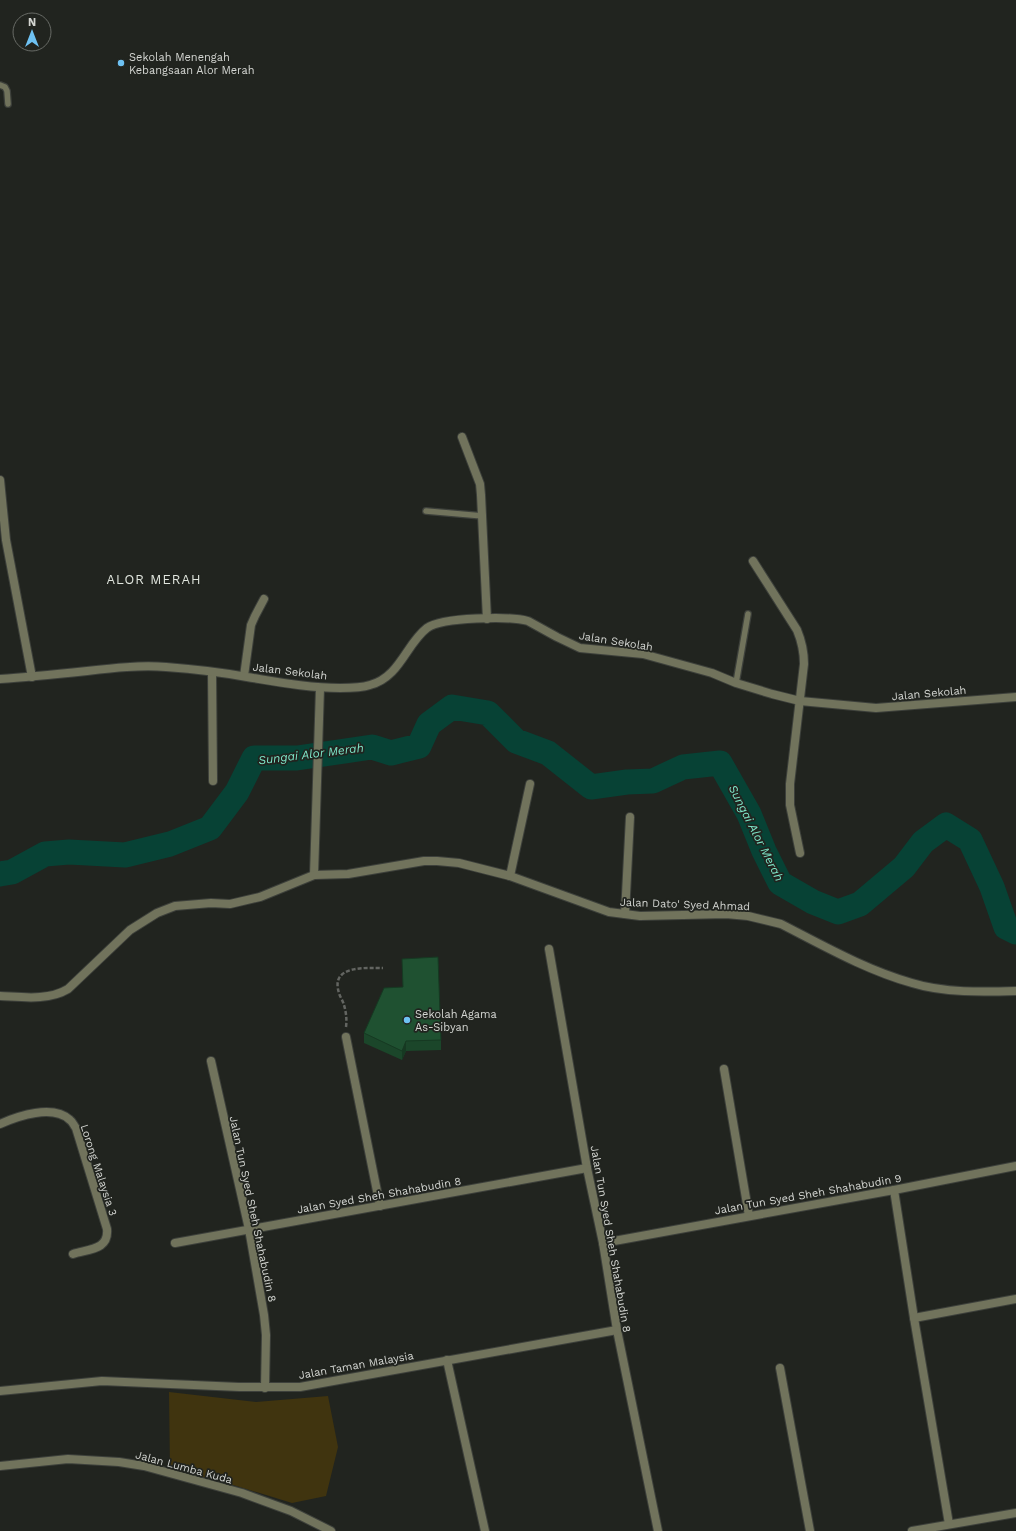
<svg xmlns="http://www.w3.org/2000/svg" width="1016" height="1531" font-family="'Work Sans',sans-serif">
	<rect width="100%" height="100%" fill="#21241f"/>
	<path fill="#40340f" d="M 169,1392 L 256,1402 L 328,1396 L 338,1447 L 326,1496 L 292,1503 L 230,1484 L 170,1469 Z"/>
	<g fill="none" stroke-linecap="round" stroke-linejoin="round">
		<path stroke="#074235" stroke-width="25" d="M 0,874 L 12,872 L 45,854 L 69,852 L 125,855 L 170,844 L 210,828 L 237,792 L 254,758 L 297,758 L 372,747 L 391,753 L 419,746 L 429,724 L 452,707 L 488,713 L 516,741 L 548,753 L 591,787 L 627,782 L 653,781 L 683,767 L 720,763 L 749,814 L 764,851 L 780,883 L 813,902 L 838,912 L 860,904 L 879,888 L 904,867 L 923,842 L 946,825 L 970,840 L 992,887 L 1006,927 L 1016,932"/>
		<g stroke="#3d403b" stroke-width="8">
			<g id="service">
				<path d="M 0,85 L 5,87 L 7,91 L 8,104"/>
				<path d="M 426,511 L 483,516"/>
				<path d="M 736,683 L 748,614"/>
			</g>
		</g>
		<g stroke="#3d403b" stroke-width="10">
			<g id="minor">
				<path d="M 462,437 L 480,484 L 481,495 L 487,619"/>
				<path d="M 0,480 L 6,540 L 32,677"/>
				<path d="M 753,561 L 797,630 C 802,642 804,651 804,664 L 790,784 L 790,805 L 800,853"/>
				<path d="M 212,672 L 213,781"/>
				<path d="M 244,676 L 251,625 L 255,616 L 264,599"/>
				<path d="M 0,679 C 29,677 58,674 87,671 C 113,668 140,665 166,667 C 193,669 220,672 247,677 C 278,682 309,688 340,688 C 350,688 361,688 370,685 C 400,677 406,644 427,628 C 442,617 510,616 528,621 L 557,637 L 580,648 L 643,654 L 712,673 L 736,683 L 772,694 L 800,701 L 876,708 L 1016,697"/>
				<path d="M 314,875 L 320,688"/>
				<path d="M 510,876 L 530,784"/>
				<path d="M 625,914 L 630,817"/>
				<path d="M 549,949 L 587,1168 L 603,1243 L 617,1330 L 658,1531"/>
				<path d="M 0,996 C 22,997 48,1001 68,989 L 130,930 L 157,913 L 175,906 L 211,903 L 230,904 L 260,897 L 314,875 L 348,874 L 424,861 L 437,861 L 459,863 L 510,876 L 609,912 L 640,916 L 726,914 L 748,916 L 781,924 C 824,946 866,970 912,983 C 944,993 983,992 1016,991"/>
				<path d="M 346,1037 L 380,1206"/>
				<path d="M 211,1061 L 249,1229 L 264,1315 L 266,1335 L 265,1388"/>
				<path d="M 724,1069 L 749,1216"/>
				<path d="M 0,1124 C 18,1116 53,1104 70,1120 C 73,1122 74,1126 76,1128 L 107,1229 C 109,1250 89,1249 73,1254"/>
				<path d="M 894,1190 L 914,1318 L 949,1524"/>
				<path d="M 175,1243 L 587,1168"/>
				<path d="M 603,1243 L 894,1190 L 1016,1166"/>
				<path d="M 914,1318 L 1016,1299"/>
				<path d="M 447,1360 L 485,1531"/>
				<path d="M 780,1368 L 810,1531"/>
				<path d="M 0,1391 L 102,1381 L 239,1387 L 300,1387 L 617,1330"/>
				<path d="M 0,1466 L 68,1459 L 119,1462 L 144,1466 L 242,1493 L 291,1511 L 331,1531"/>
				<path d="M 912,1531 L 1016,1513"/>
			</g>
		</g>
		<path stroke="#636561" stroke-width="2.5" stroke-dasharray="4 2" stroke-linecap="butt" d="M 346,1027 C 347,1019 346,1012 344,1005 C 343,1001 340,997 339,993 C 330,965 365,968 383,968"/>
		<use href="#service" stroke="#71735c" stroke-width="5.5"/>
		<use href="#minor" stroke="#71735c" stroke-width="8"/>
	</g>
	<path fill="#1b462a" d="M 402,959 L 441,1040 L 441,1050 L 406,1051 L 402,1060 L 364,1043 L 364,1033 L 403,987 Z"/>
	<path fill="#163922" d="M 406,1041 L 406,1051 L 402,1060 L 402,1051 Z"/>
	<path fill="#1f5131" stroke="#163922" d="M 438,957 L 441,1040 L 406,1041 L 402,1051 L 364,1033 L 384,988 L 403,987 L 402,959 Z"/>
	<g fill="#6ec2f3" stroke="#21241f" stroke-width="1.5">
		<circle cx="121" cy="63" r="4"/>
		<circle cx="407" cy="1020" r="4"/>
	</g>
	<g text-anchor="middle" stroke-width="3.5" stroke-linejoin="round" paint-order="stroke">
		<g font-size="11" fill="#d3d5d1" stroke="#21241f" text-anchor="start">
			<text x="129" y="61">Sekolah Menengah<tspan x="129" dy="13">Kebangsaan Alor Merah</tspan></text>
			<text x="415" y="1018">Sekolah Agama<tspan x="415" dy="13">As-Sibyan</tspan></text>
		</g>
		<g font-size="11" fill="#d3d5d1" stroke="#21241f">
			<text transform="translate(616 641) rotate(9)" y="4">Jalan Sekolah</text>
			<text transform="translate(290 671) rotate(7)" y="4">Jalan Sekolah</text>
			<text transform="translate(929 693) rotate(-5)" y="4">Jalan Sekolah</text>
			<text transform="translate(685 904) rotate(2)" y="4">Jalan Dato' Syed Ahmad</text>
			<text transform="translate(99 1170) rotate(72)" y="4">Lorong Malaysia 3</text>
			<text transform="translate(808 1194) rotate(-10)" y="4">Jalan Tun Syed Sheh Shahabudin 9</text>
			<text transform="translate(379 1195) rotate(-10)" y="4">Jalan Syed Sheh Shahabudin 8</text>
			<text transform="translate(253 1209) rotate(78)" y="4">Jalan Tun Syed Sheh Shahabudin 8</text>
			<text transform="translate(611 1239) rotate(80)" y="4">Jalan Tun Syed Sheh Shahabudin 8</text>
			<text transform="translate(356 1365) rotate(-10)" y="4">Jalan Taman Malaysia</text>
			<text transform="translate(184 1467) rotate(15)" y="4">Jalan Lumba Kuda</text>
		</g>
		<g font-size="12" font-style="italic" fill="#7ee6c9" stroke="#21241f">
			<text transform="translate(311 754) rotate(-7)" y="4">Sungai Alor Merah</text>
			<text transform="translate(756 833) rotate(63)" y="4">Sungai Alor Merah</text>
		</g>
		<g font-size="13" letter-spacing="1" fill="#e1e6de" stroke="#21241f">
			<text x="154" y="584">ALOR MERAH</text>
		</g>
	</g>
	<g transform="translate(32 32)"><circle r="19" fill="#21241f" stroke="#686b66"/>
	<path d="M0-3L7 15L0 10L-7 15Z" fill="#6ec2f3"/>
	<text y="-6" font-size="11" font-weight="bold" text-anchor="middle" fill="#d3d5d1">N</text>
	</g>
</svg>
